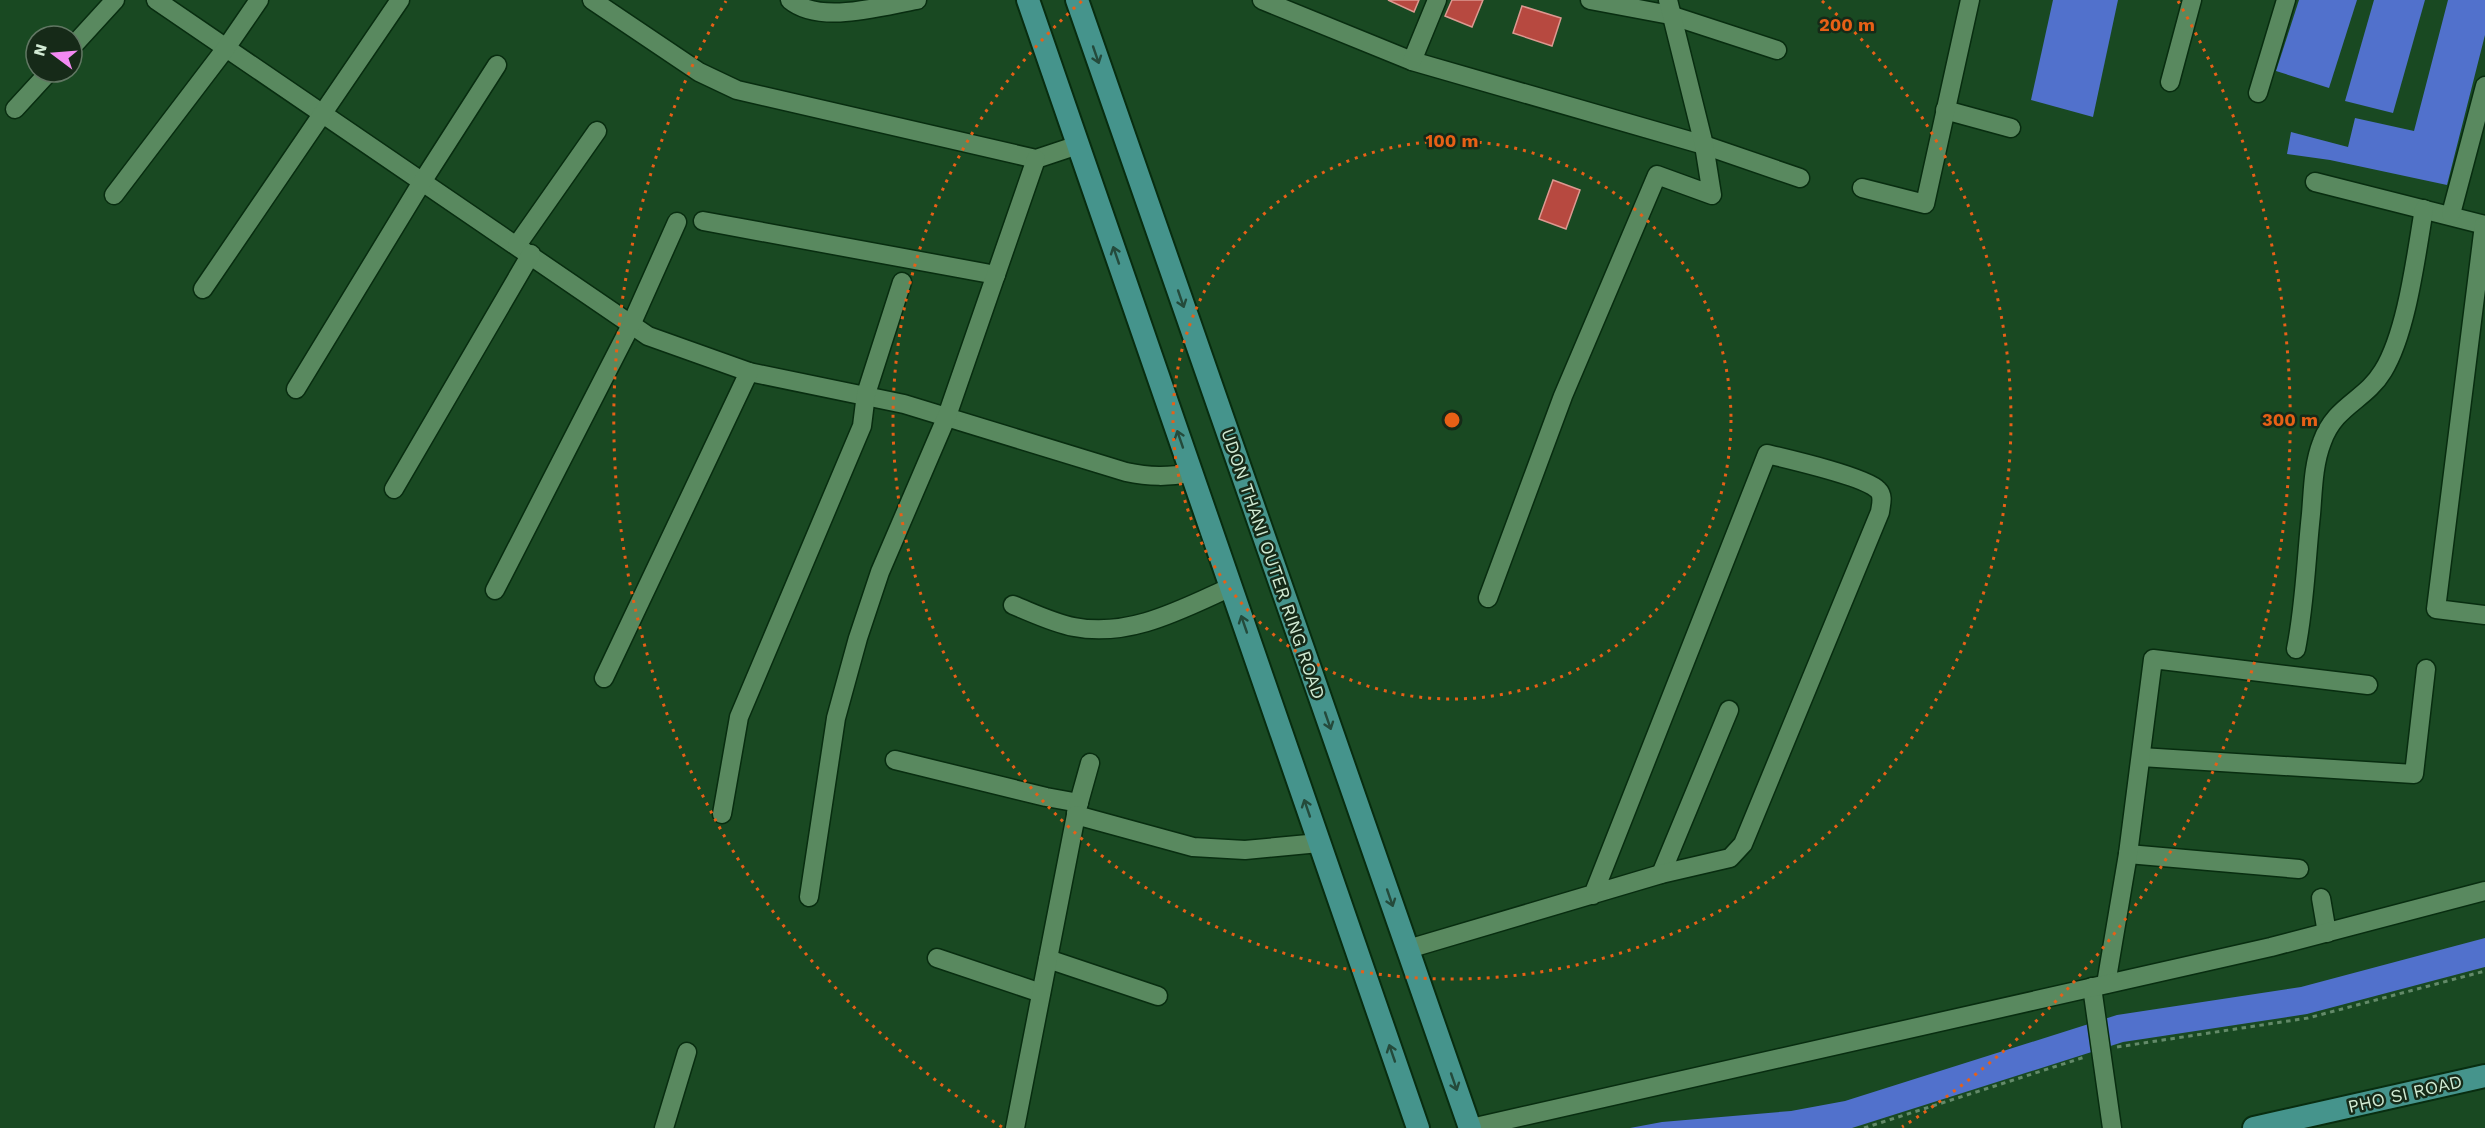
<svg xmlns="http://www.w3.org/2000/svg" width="2485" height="1128" font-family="'Work Sans',sans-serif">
	<rect width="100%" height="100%" fill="#194922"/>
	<g fill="#5171cc">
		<path d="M 2053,0 L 2118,0 L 2093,117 L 2031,100 Z"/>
		<path d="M 2299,0 L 2357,0 L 2329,88 L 2276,71 Z"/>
		<path d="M 2374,0 L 2425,0 L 2393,113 L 2345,101 Z"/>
		<path d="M 2448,0 L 2485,0 L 2485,35 L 2447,185 L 2330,160 L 2287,154 L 2291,132 L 2348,147 L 2355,118 L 2414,131 Z"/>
		<path d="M 2485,938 L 2485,967 L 2307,1014 L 2123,1042 L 1852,1128 L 1630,1128 L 1662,1122 L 1791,1111 L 1845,1101 L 2117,1015 L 2301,987 Z"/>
	</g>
	<g fill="#b74940" stroke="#dd9991" stroke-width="1.5">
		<path d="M 1388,0 L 1419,0 L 1414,12 Z"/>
		<path d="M 1452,0 L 1483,0 L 1472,27 L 1445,16 Z"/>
		<path d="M 1522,6 L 1561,18 L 1552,46 L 1513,33 Z"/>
		<path d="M 1553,180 L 1580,190 L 1566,229 L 1539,219 Z"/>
	</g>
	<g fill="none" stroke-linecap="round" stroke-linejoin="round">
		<g stroke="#082d10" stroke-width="21">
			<g id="minor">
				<path d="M 156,0 L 648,336 L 749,372 L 904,404 L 1126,472 C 1150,477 1168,477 1191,473"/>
				<path d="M 592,0 L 699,72 L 737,90 L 1036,159 L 1078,145"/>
				<path d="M 790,0 C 820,25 882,6 917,0"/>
				<path d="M 1262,0 L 1412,61 L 1704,145 L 1800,178"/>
				<path d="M 1590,0 L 1670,15 L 1777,50"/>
				<path d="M 72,47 L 115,0"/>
				<path d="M 1412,61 L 1437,0"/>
				<path d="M 2170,82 L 2192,0"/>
				<path d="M 2258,93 L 2286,0"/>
				<path d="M 15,109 L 49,72"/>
				<path d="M 1945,110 L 2011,128"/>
				<path d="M 2315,182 L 2485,225"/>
				<path d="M 1862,188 L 1925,204 L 1970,0"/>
				<path d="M 114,195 L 226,48 L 259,0"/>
				<path d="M 2451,214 L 2485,86"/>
				<path d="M 703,221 L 996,275"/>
				<path d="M 2484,225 L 2436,609 L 2485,615"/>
				<path d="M 517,245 L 597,131"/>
				<path d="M 203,289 L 400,0"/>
				<path d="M 296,389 L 422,182 L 497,65"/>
				<path d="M 394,489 L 531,254"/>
				<path d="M 495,590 L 631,325 L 677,222"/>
				<path d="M 1488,598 L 1563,396 L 1657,175 L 1712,195 L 1704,145 L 1668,0"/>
				<path d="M 1013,605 C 1033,613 1053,623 1074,627 C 1130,638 1182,609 1231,587"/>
				<path d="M 2296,649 C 2305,604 2306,560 2311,514 C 2313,491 2313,465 2322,442 C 2335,405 2365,401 2383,371 C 2407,332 2416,255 2424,209"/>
				<path d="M 604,678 L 749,372"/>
				<path d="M 2141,757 L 2414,774 L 2426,669"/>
				<path d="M 895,760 L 1046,797 L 1079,803"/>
				<path d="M 1076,813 L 1090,763"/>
				<path d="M 722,814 L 739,717 L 862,426 L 866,394 L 902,282"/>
				<path d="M 2128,854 L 2299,869"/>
				<path d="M 1661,874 L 1729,710"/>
				<path d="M 809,897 L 836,718 L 858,638 L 880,572 L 947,416 L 1036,159"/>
				<path d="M 2321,898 L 2327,933"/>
				<path d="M 1408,949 L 1661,874 L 1730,858 L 1743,844 L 1880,512 C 1881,504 1884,496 1878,490 C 1866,477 1788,459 1767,454 L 1593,895"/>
				<path d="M 937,958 L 1041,993"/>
				<path d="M 1048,959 L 1158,996"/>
				<path d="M 2106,984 L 2128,854 L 2153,659 L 2368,685"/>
				<path d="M 2092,987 L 2112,1128"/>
				<path d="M 664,1128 L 687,1052"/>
				<path d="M 1015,1128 L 1076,815 L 1193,847 L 1245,850 L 1319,843"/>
				<path d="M 1471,1128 L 2271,947 L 2485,891"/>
			</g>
		</g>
		<g stroke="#082d10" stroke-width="26">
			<g id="major">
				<path d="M 1028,0 L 1418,1128"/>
				<path d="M 1077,0 L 1470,1128"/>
				<path d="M 2254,1128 L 2485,1076"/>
			</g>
		</g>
		<g stroke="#638a69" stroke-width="3" stroke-dasharray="4.5 4.5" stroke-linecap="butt">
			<path d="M 2117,1047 L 2308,1018 L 2485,971"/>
			<path d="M 1864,1128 L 2085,1057"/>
		</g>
		<use href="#minor" stroke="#59895f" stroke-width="18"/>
		<use href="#major" stroke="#45948c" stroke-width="22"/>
	</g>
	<defs><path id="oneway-shaft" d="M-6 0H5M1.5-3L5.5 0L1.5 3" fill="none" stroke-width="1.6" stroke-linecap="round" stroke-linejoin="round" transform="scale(1.5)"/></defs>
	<g stroke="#244a3b">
		<use href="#oneway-shaft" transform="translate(1096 55) rotate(71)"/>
		<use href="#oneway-shaft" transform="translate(1116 255) rotate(-109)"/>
		<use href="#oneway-shaft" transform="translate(1181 299) rotate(71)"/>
		<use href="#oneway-shaft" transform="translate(1180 439) rotate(-109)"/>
		<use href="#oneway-shaft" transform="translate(1244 624) rotate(-109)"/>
		<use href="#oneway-shaft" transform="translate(1328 721) rotate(71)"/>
		<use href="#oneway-shaft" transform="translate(1307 808) rotate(-109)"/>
		<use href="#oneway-shaft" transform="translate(1390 898) rotate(71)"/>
		<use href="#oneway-shaft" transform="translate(1392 1053) rotate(-109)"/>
		<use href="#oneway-shaft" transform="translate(1454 1082) rotate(71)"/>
	</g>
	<g fill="none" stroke="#e76016" stroke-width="3" stroke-dasharray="3 6">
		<circle cx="1452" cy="420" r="279"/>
		<path d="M1822 1A559 559 0 1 1 1082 1"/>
		<path d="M1002 1127A838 838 0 0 1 726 1M2178 1A838 838 0 0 1 1902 1127"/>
	</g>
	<g text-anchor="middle" stroke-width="5" stroke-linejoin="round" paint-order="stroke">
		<g font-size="18" fill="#d2ebd4" stroke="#162a18">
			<text transform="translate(1273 564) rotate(71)" y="6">UDON THANI OUTER RING ROAD</text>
			<text transform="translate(2405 1094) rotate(-13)" y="6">PHO SI ROAD</text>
		</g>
	</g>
	<circle cx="1452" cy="420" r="9" fill="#e76016" stroke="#162a18" stroke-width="3"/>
	<g font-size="18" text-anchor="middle" font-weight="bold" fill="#e76016" stroke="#162a18" stroke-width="5" stroke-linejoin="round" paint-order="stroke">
		<text x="1847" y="31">200 m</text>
		<text x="1452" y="147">100 m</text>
		<text x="2290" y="426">300 m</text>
	</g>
	<g transform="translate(54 54) rotate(286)"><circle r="28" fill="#162a18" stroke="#617763" stroke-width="1.5"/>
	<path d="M0-4.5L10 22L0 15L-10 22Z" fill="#f38af2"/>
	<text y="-9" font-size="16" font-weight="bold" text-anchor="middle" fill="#d2ebd4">N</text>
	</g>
</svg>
